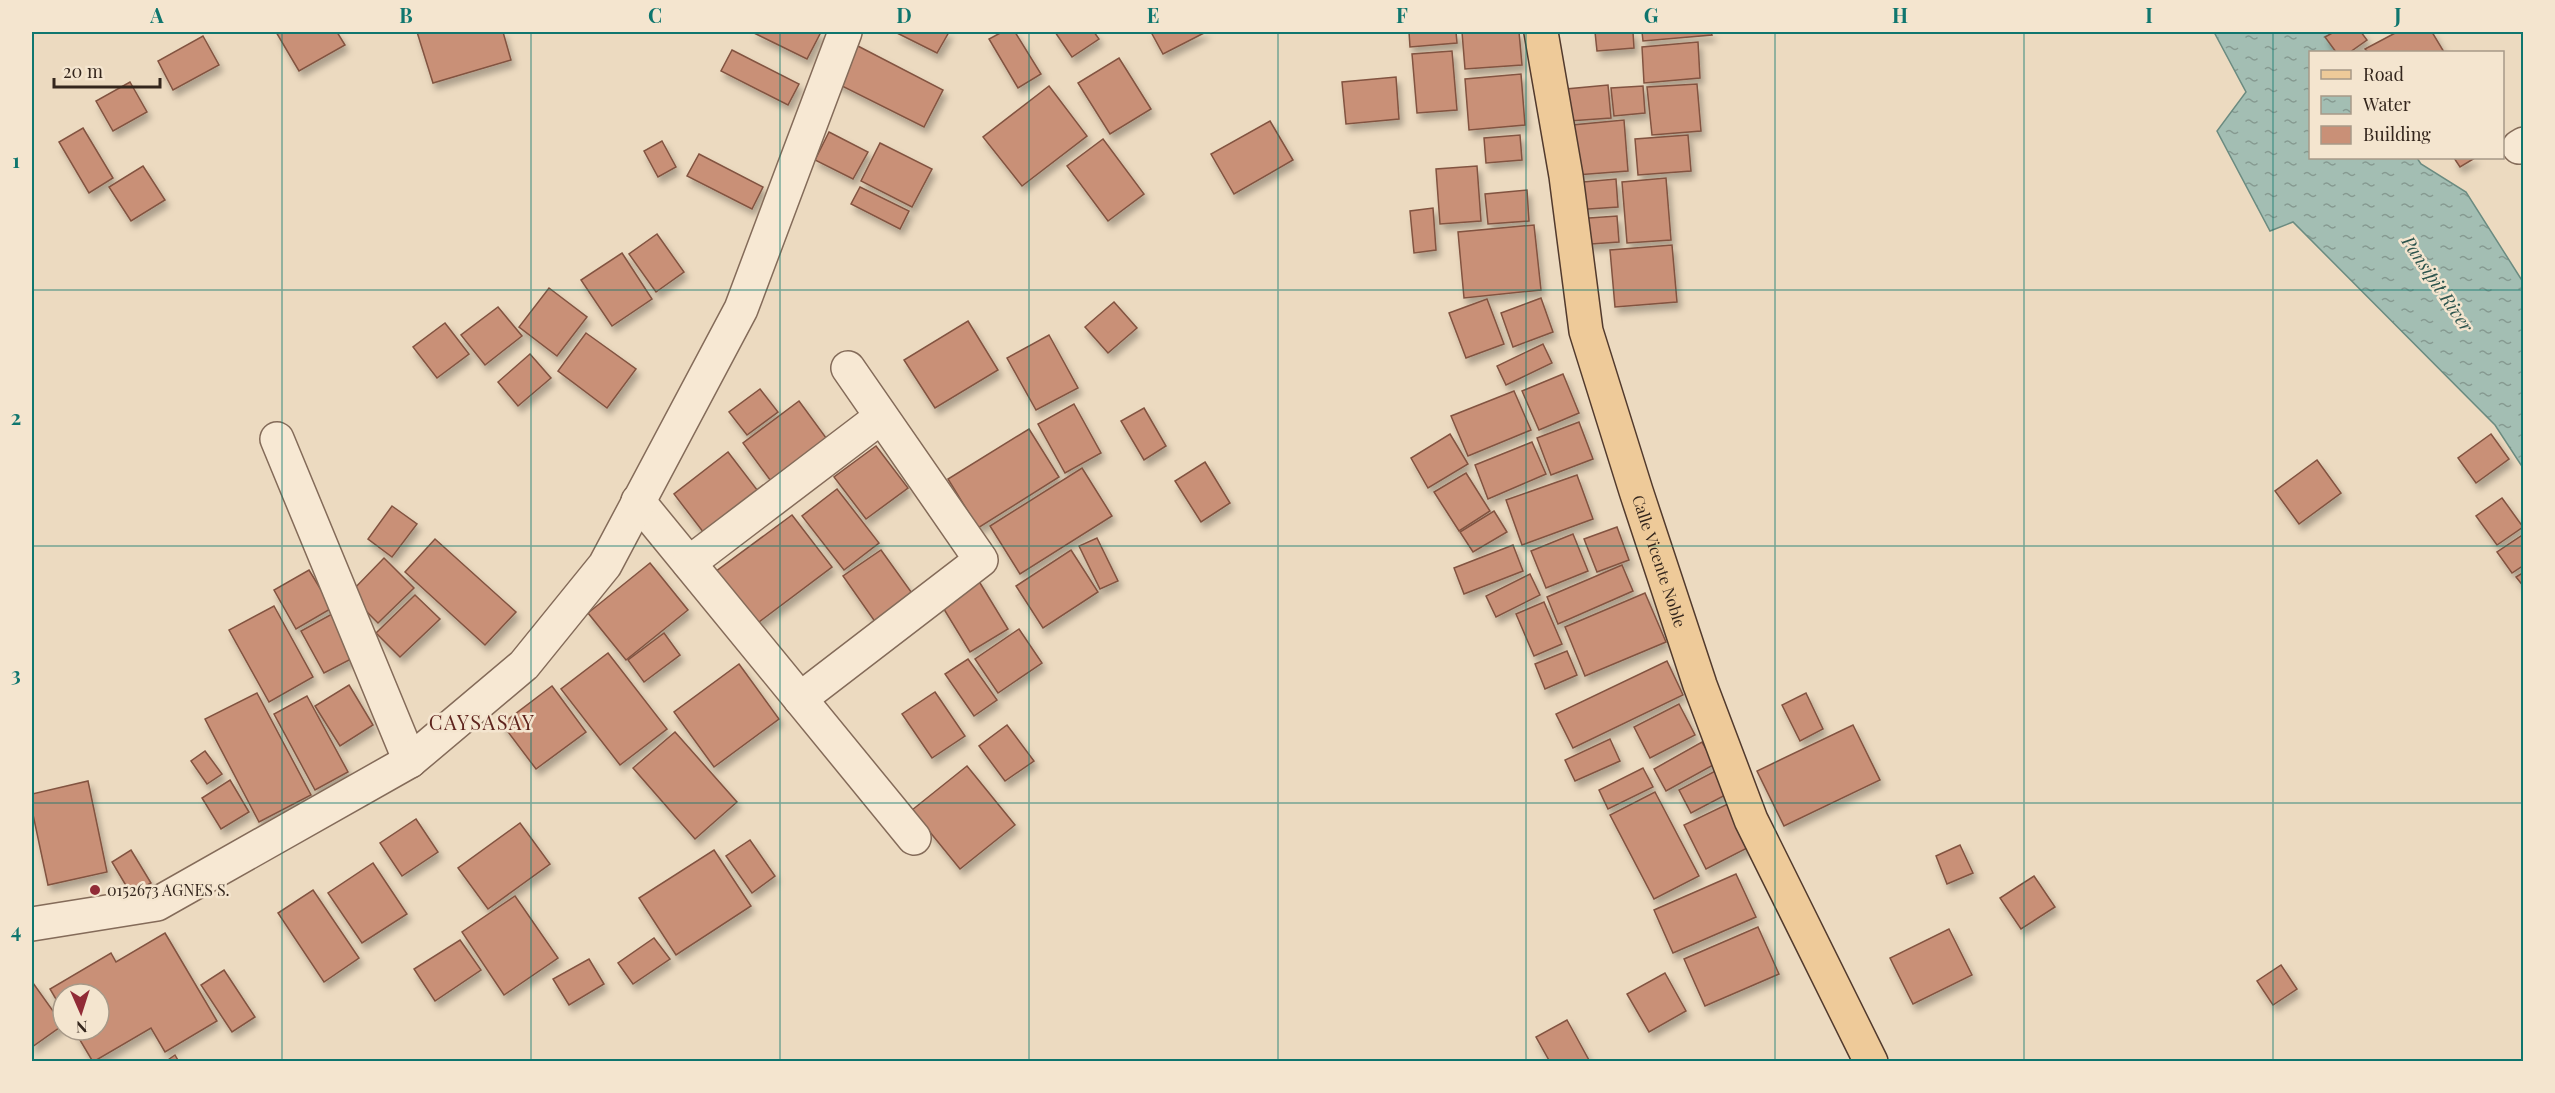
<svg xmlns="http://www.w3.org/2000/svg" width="2555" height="1093" font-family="'Playfair Display',serif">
	<defs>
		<pattern id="water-ripples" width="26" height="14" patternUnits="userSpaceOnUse" patternTransform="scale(1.5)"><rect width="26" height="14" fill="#a3beb3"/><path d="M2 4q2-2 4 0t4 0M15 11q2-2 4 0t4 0" fill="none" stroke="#869a91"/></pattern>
		<filter id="shadow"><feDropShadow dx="3.5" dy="6" stdDeviation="3" flood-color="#0004"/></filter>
	</defs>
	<rect width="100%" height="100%" fill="#ecdac0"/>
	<path fill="url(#water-ripples)" stroke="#6b8b80" stroke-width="1.5" d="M 2214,32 L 2341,32 L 2353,52 L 2310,52 L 2310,158 L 2417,158 L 2421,164 L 2466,192 L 2523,282 L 2523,468 L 2495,425 L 2293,222 L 2270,231 L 2217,131 L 2246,92 Z"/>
	<g fill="#c99077" stroke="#825340" stroke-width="1.5" filter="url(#shadow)">
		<path d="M 276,32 L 337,32 L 345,45 L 299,71 Z"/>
		<path d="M 417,32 L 503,32 L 511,60 L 433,83 Z"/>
		<path d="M 752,32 L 821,32 L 807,59 Z"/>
		<path d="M 895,32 L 949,32 L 937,53 Z"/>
		<path d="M 1002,32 L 1015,32 L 1041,74 L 1018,88 L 989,39 Z"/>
		<path d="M 1055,32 L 1094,32 L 1099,39 L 1072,57 Z"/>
		<path d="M 1151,32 L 1206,32 L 1163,54 Z"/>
		<path d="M 1409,32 L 1456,32 L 1457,43 L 1410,47 Z"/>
		<path d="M 1462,32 L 1519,32 L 1522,65 L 1465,69 Z"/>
		<path d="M 1595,32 L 1633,32 L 1634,48 L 1597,51 Z"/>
		<path d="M 1642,32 L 1711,32 L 1712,35 L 1643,41 Z"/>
		<path d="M 2334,32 L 2361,32 L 2367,40 L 2350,52 L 2336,52 L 2325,37 Z"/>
		<path d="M 2397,32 L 2432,32 L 2444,52 L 2368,52 L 2365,49 Z"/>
		<path d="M 203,36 L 219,65 L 173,90 L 158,61 Z"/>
		<path d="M 1698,42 L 1700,78 L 1644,83 L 1642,47 Z"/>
		<path d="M 854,44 L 943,90 L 924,127 L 834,82 Z"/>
		<path d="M 732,50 L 799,84 L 788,105 L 721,71 Z"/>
		<path d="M 1452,51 L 1457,110 L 1417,113 L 1412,54 Z"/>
		<path d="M 1119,58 L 1151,109 L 1110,134 L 1078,83 Z"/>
		<path d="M 1521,74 L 1525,125 L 1469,130 L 1465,79 Z"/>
		<path d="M 1396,77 L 1399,119 L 1346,124 L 1342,82 Z"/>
		<path d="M 130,82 L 147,112 L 113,131 L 96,101 Z"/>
		<path d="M 1697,84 L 1701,131 L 1652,135 L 1647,87 Z"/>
		<path d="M 1608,85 L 1611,118 L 1569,121 L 1566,89 Z"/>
		<path d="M 1049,86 L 1087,136 L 1022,186 L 983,137 Z"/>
		<path d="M 1643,86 L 1645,113 L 1614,116 L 1611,88 Z"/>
		<path d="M 1624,120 L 1628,171 L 1576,175 L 1572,125 Z"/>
		<path d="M 1270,121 L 1293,160 L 1234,194 L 1211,154 Z"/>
		<path d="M 83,128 L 113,178 L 89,193 L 59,142 Z"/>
		<path d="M 829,132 L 868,152 L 853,179 L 815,160 Z"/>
		<path d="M 1520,135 L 1522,160 L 1486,163 L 1484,138 Z"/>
		<path d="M 1688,135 L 1691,171 L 1638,175 L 1635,139 Z"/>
		<path d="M 1103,139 L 1144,194 L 1108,221 L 1067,166 Z"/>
		<path d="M 662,141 L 676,167 L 658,177 L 644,151 Z"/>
		<path d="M 880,143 L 932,169 L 912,207 L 861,181 Z"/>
		<path d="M 699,154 L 763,187 L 752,209 L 687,176 Z"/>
		<path d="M 2454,158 L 2475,158 L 2460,167 Z"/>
		<path d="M 143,166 L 165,200 L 131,221 L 109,187 Z"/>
		<path d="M 1477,166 L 1481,221 L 1440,224 L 1436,169 Z"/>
		<path d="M 1666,178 L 1671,240 L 1627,243 L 1622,182 Z"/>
		<path d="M 1616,179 L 1618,207 L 1574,210 L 1572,183 Z"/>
		<path d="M 860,187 L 909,211 L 900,229 L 851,204 Z"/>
		<path d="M 1527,190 L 1529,221 L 1488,224 L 1485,194 Z"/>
		<path d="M 1433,208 L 1436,250 L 1414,253 L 1410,211 Z"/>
		<path d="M 1617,216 L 1619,242 L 1577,245 L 1575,219 Z"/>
		<path d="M 1534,225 L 1541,290 L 1464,298 L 1458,232 Z"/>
		<path d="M 657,234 L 684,272 L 656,292 L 629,254 Z"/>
		<path d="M 1672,245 L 1677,302 L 1615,307 L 1610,250 Z"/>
		<path d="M 622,253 L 652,299 L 612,326 L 581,280 Z"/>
		<path d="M 549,288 L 587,317 L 557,356 L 519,327 Z"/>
		<path d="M 1541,298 L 1553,332 L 1513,347 L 1501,313 Z"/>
		<path d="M 1487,299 L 1504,344 L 1466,358 L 1449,313 Z"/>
		<path d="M 1114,302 L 1137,328 L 1108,353 L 1085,327 Z"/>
		<path d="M 498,307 L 522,336 L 485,365 L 461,335 Z"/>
		<path d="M 968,321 L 998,370 L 935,408 L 904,360 Z"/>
		<path d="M 445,323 L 469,354 L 437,378 L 413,347 Z"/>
		<path d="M 586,333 L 636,369 L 607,408 L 558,371 Z"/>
		<path d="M 1049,335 L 1078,388 L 1036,410 L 1007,358 Z"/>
		<path d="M 1543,344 L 1552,363 L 1506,385 L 1497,366 Z"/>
		<path d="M 530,354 L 551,378 L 518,406 L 498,382 Z"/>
		<path d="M 1563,374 L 1579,413 L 1539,430 L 1522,391 Z"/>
		<path d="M 760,389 L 778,412 L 747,435 L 729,412 Z"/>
		<path d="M 1514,391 L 1531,430 L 1468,456 L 1451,416 Z"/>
		<path d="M 799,401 L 832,446 L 776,488 L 743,443 Z"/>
		<path d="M 1074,404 L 1101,453 L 1065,473 L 1038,424 Z"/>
		<path d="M 1144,408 L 1166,446 L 1144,460 L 1121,421 Z"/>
		<path d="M 1579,422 L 1593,459 L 1551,475 L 1537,438 Z"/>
		<path d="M 1029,429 L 1059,477 L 978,528 L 948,479 Z"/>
		<path d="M 1450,434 L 1468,464 L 1428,488 L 1411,458 Z"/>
		<path d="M 2491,434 L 2509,459 L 2476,483 L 2458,458 Z"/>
		<path d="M 1532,442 L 1546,474 L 1488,499 L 1475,465 Z"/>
		<path d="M 876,446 L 908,488 L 866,519 L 834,477 Z"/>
		<path d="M 728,452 L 761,495 L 707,537 L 674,494 Z"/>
		<path d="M 2317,460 L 2341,493 L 2299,524 L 2275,491 Z"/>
		<path d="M 1205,462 L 1230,503 L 1201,522 L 1175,481 Z"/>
		<path d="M 1082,468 L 1112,516 L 1020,574 L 990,526 Z"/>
		<path d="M 1466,473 L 1490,511 L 1459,531 L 1434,492 Z"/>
		<path d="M 1577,475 L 1593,519 L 1522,545 L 1506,500 Z"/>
		<path d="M 837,489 L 879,543 L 844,570 L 802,516 Z"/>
		<path d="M 2502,498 L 2523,527 L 2497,545 L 2476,516 Z"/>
		<path d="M 392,506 L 417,524 L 392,557 L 368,539 Z"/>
		<path d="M 1494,511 L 1507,532 L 1473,552 L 1460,532 Z"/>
		<path d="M 792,515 L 832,567 L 755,625 L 715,572 Z"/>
		<path d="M 1617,527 L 1629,560 L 1597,572 L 1584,539 Z"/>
		<path d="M 1573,534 L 1588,571 L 1546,588 L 1531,551 Z"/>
		<path d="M 2524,534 L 2524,565 L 2512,573 L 2497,552 Z"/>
		<path d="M 1097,538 L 1118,581 L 1100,589 L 1079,546 Z"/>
		<path d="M 435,539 L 516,612 L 485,645 L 405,572 Z"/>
		<path d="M 1513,545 L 1523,571 L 1464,594 L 1454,568 Z"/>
		<path d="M 881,550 L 914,596 L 876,623 L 843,576 Z"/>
		<path d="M 1071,550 L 1098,592 L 1043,628 L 1016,586 Z"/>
		<path d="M 384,558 L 414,588 L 378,623 L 349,594 Z"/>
		<path d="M 650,563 L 688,610 L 626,660 L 588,613 Z"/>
		<path d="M 1622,565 L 1633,591 L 1558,624 L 1547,597 Z"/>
		<path d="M 309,570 L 332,608 L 296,629 L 274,590 Z"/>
		<path d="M 2524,572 L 2524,587 L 2516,577 Z"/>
		<path d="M 1530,574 L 1540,595 L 1496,617 L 1486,596 Z"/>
		<path d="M 977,578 L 1008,629 L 970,652 L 939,601 Z"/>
		<path d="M 1645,593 L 1666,642 L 1585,676 L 1565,627 Z"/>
		<path d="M 415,595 L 440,619 L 400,657 L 376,633 Z"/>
		<path d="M 1544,602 L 1562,644 L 1534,656 L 1516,614 Z"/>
		<path d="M 274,606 L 313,677 L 269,702 L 229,630 Z"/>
		<path d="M 332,614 L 355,657 L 324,673 L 301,631 Z"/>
		<path d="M 1019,629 L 1042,663 L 998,693 L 975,659 Z"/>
		<path d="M 664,633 L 680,655 L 644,682 L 628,660 Z"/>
		<path d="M 1567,651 L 1577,675 L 1545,689 L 1535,664 Z"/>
		<path d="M 608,653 L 667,729 L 620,765 L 561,689 Z"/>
		<path d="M 968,659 L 997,700 L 974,716 L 945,674 Z"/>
		<path d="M 1667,661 L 1683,695 L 1573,748 L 1556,714 Z"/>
		<path d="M 739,664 L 779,719 L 714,767 L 674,712 Z"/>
		<path d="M 349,685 L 373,725 L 340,746 L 315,706 Z"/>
		<path d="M 552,686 L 586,732 L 536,769 L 502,724 Z"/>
		<path d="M 935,692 L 965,736 L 932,758 L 902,714 Z"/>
		<path d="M 257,693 L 311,795 L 259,822 L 205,719 Z"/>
		<path d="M 1806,693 L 1823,729 L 1800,741 L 1782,705 Z"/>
		<path d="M 307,696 L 348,772 L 315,790 L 274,714 Z"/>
		<path d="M 1679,704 L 1695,735 L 1650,758 L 1634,727 Z"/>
		<path d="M 1007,725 L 1034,761 L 1005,781 L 979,746 Z"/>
		<path d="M 1853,725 L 1880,780 L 1784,826 L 1757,771 Z"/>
		<path d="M 675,732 L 737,802 L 695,839 L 633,768 Z"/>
		<path d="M 1610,739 L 1620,761 L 1575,781 L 1565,760 Z"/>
		<path d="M 1702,742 L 1715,764 L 1666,791 L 1654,769 Z"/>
		<path d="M 205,751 L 222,774 L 207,784 L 191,761 Z"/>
		<path d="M 967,766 L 1015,825 L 960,869 L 912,810 Z"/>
		<path d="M 1723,767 L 1735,790 L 1691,813 L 1679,790 Z"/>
		<path d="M 1643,768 L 1653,787 L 1608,809 L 1599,790 Z"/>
		<path d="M 230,780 L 249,812 L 221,829 L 202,798 Z"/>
		<path d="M 88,781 L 107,872 L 48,885 L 32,810 L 32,794 Z"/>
		<path d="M 1655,792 L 1699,876 L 1654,899 L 1610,815 Z"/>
		<path d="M 1736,800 L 1757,843 L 1706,869 L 1684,825 Z"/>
		<path d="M 416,819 L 438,852 L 402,876 L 380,843 Z"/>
		<path d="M 520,823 L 550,864 L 488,909 L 458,868 Z"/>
		<path d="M 750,840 L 775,876 L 752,893 L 726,856 Z"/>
		<path d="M 1960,845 L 1973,873 L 1947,884 L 1936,856 Z"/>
		<path d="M 131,850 L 151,883 L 131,894 L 112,862 Z"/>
		<path d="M 714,850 L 751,906 L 676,955 L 639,898 Z"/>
		<path d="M 373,863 L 407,914 L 362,943 L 328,893 Z"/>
		<path d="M 1736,874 L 1756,917 L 1673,953 L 1654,910 Z"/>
		<path d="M 2034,876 L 2055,907 L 2021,929 L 2000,898 Z"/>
		<path d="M 313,890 L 359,958 L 324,982 L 278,913 Z"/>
		<path d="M 515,896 L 558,958 L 504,995 L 462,932 Z"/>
		<path d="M 1758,927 L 1779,974 L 1705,1006 L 1684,959 Z"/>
		<path d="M 1949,929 L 1972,975 L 1913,1004 L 1890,958 Z"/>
		<path d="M 165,933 L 217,1021 L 165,1052 L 151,1028 L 93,1062 L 74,1030 L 99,1030 L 99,994 L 63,994 L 63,1011 L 50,989 L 111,953 L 116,962 Z"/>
		<path d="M 654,938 L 670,959 L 633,984 L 618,963 Z"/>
		<path d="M 460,940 L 481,970 L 435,1001 L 414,969 Z"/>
		<path d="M 589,959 L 604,984 L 569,1005 L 553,979 Z"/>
		<path d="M 2281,965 L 2297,989 L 2273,1005 L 2257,981 Z"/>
		<path d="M 224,970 L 255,1017 L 232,1032 L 201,985 Z"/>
		<path d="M 1665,973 L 1686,1011 L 1649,1032 L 1627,994 Z"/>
		<path d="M 33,983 L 63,1025 L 32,1047 L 32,984 Z"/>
		<path d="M 1567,1020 L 1590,1062 L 1550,1062 L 1536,1037 Z"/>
		<path d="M 175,1055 L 179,1062 L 165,1062 Z"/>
	</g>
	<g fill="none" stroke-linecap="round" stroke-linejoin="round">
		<g stroke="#846b59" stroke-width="36">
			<g id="minor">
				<path d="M 2519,147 L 2524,144"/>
				<path d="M 277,439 L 410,761"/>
				<path d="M 638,501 L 914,838"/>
				<path d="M 689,563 L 881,417"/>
				<path d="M 800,699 L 981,560 L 848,368"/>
				<path d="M 32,924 L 157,904 L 410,761 L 524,665 L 605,565 L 741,309 L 845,32"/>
			</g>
		</g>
		<g stroke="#523a2d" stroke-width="36">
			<g id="major">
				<path id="s1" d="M 1541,32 L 1566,176 L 1586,331 L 1636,491 L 1700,685 L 1751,820 L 1871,1062"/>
			</g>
		</g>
		<use href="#minor" stroke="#f7e8d3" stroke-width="33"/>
		<use href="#major" stroke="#eeca99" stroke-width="33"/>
	</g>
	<path fill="none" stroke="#0f766e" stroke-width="1.5" stroke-opacity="0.55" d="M 282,32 L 282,1062M 531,32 L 531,1062M 780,32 L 780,1062M 1029,32 L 1029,1062M 1278,32 L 1278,1062M 1526,32 L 1526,1062M 1775,32 L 1775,1062M 2024,32 L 2024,1062M 2273,32 L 2273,1062M 32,290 L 2524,290M 32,546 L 2524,546M 32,803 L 2524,803"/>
	<circle fill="#912b37" stroke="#f4e5cf" stroke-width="2" cx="95" cy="890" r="6"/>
	<g text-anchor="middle" stroke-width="5" stroke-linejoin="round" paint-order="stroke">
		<g font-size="16" fill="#34261d" stroke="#f4e5cf">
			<text dy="6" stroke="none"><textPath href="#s1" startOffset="544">Calle Vicente Noble</textPath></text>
		</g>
		<g font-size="16" fill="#34261d" stroke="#f4e5cf" text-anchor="start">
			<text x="107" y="896">0152673 AGNES S.</text>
		</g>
		<g font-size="18" font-style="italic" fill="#2c544d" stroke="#f4e5cf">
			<text transform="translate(2437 284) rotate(56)" y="6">Pansipit River</text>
		</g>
		<g font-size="20" letter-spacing="1.5" fill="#5f241e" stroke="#f4e5cf">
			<text x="482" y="730">CAYSASAY</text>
		</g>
	</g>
	<rect width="2555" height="1093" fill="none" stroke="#f4e5cf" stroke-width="66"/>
	<rect x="2309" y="51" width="195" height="108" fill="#f4e5cf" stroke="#a79988" stroke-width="1.5"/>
	<rect x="2321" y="70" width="30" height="9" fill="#eeca99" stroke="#a79988" stroke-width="1.5"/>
	<text x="2363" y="81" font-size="18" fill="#34261d">Road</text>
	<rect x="2321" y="96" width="30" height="18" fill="url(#water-ripples)" stroke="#a79988" stroke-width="1.5"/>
	<text x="2363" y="111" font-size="18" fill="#34261d">Water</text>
	<rect x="2321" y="126" width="30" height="18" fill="#c99077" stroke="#a79988" stroke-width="1.5"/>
	<text x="2363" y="141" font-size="18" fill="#34261d">Building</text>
	<g transform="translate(81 1012) rotate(177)"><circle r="28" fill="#f4e5cf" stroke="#a79988" stroke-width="1.5"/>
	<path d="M0-4.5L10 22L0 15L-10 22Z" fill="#912b37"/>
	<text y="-9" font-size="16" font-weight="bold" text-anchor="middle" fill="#34261d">N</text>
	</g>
	<path d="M54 78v9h106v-9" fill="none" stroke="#34261d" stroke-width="3"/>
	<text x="63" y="78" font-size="18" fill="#34261d" stroke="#f4e5cf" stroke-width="4.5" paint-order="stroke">20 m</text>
	<rect x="33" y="33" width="2489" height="1027" fill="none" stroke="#0f766e" stroke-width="2"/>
	<g font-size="20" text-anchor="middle" font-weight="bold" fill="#0f766e">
		<text x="157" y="23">A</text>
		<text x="406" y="23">B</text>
		<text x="655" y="23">C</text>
		<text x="904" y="23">D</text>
		<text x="1153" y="23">E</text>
		<text x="1402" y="23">F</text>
		<text x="1651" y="23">G</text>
		<text x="1900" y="23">H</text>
		<text x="2149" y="23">I</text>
		<text x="2398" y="23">J</text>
		<text x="16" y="168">1</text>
		<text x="16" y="425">2</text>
		<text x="16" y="682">3</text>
		<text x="16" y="938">4</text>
	</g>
</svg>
